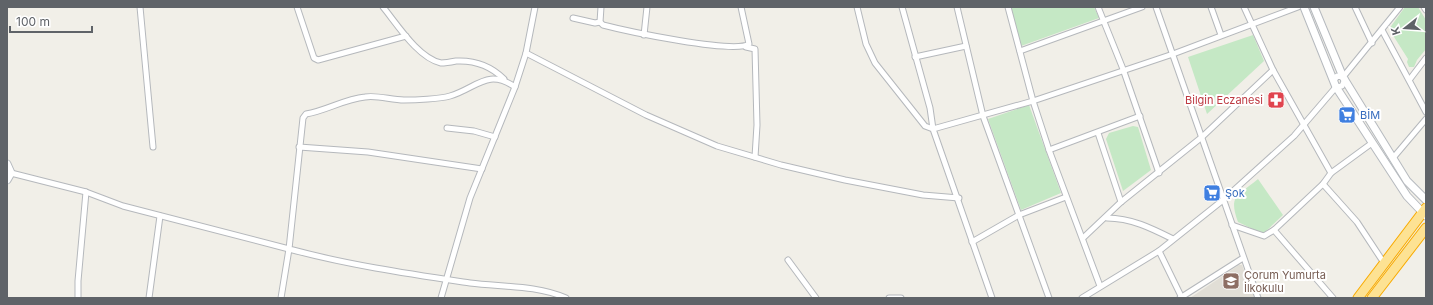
<svg xmlns="http://www.w3.org/2000/svg" width="1433" height="305" font-family="Inter,sans-serif">
	<rect width="100%" height="100%" fill="#f1efe8"/>
	<path fill="#e1ded6" d="M 1239,265 L 1242,265 L 1255,298 L 1190,298 Z"/>
	<g fill="#c5e8c5">
		<path d="M 1011,7 L 1094,7 L 1099,18 L 1021,46 Z"/>
		<path d="M 1405,7 L 1418,7 L 1426,20 L 1426,49 L 1417,60 L 1414,67 L 1409,67 L 1407,62 L 1408,59 L 1389,29 Z"/>
		<path d="M 1253,35 L 1264,61 L 1207,114 L 1188,57 Z"/>
		<path d="M 1029,105 L 1061,193 L 1021,210 L 988,119 Z"/>
		<path d="M 1133,126 L 1138,127 L 1151,170 L 1123,191 L 1106,139 L 1109,133 Z"/>
		<path d="M 1258,179 L 1283,215 L 1263,234 L 1238,222 C 1228,195 1238,196 1258,179 Z"/>
	</g>
	<g fill="none" stroke-linecap="round" stroke-linejoin="round">
		<g stroke="#b5b8bc" stroke-width="7">
			<g id="street">
				<path d="M 140,7 L 153,147"/>
				<path d="M 297,7 L 314,58 L 318,60 L 406,36"/>
				<path d="M 383,7 C 397,24 418,58 441,63 C 445,63 451,62 456,61 C 475,60 491,66 504,79"/>
				<path d="M 535,7 L 526,53 L 646,115 L 717,146 L 781,165 L 845,180 L 923,195 L 959,198"/>
				<path d="M 601,7 L 600,22 L 603,25 C 626,31 734,54 749,44 L 741,7"/>
				<path d="M 857,7 L 866,44 L 875,63 L 925,126 L 933,129 L 1033,101 L 1173,54 L 1298,7"/>
				<path d="M 902,7 L 930,108 L 933,129 L 992,298"/>
				<path d="M 957,7 L 983,116 L 1049,298"/>
				<path d="M 1008,7 L 1033,101 L 1049,150 L 1100,286"/>
				<path d="M 1098,7 L 1123,69 L 1159,173"/>
				<path d="M 1156,7 L 1258,298"/>
				<path d="M 1211,7 L 1221,35"/>
				<path d="M 1244,7 L 1273,70 L 1331,173"/>
				<path d="M 1355,7 L 1372,43"/>
				<path d="M 1424,7 L 1426,10"/>
				<path d="M 573,18 L 595,23 L 600,22"/>
				<path d="M 1382,30 L 1426,112"/>
				<path d="M 644,35 L 647,7"/>
				<path d="M 746,47 L 755,49 L 757,125 L 755,157"/>
				<path d="M 1020,51 L 1142,7"/>
				<path d="M 526,53 L 515,87 C 487,68 477,88 450,96 C 440,99 415,100 404,100 C 391,100 378,95 365,97 C 344,99 326,111 306,114 L 303,118 L 289,249 C 348,265 410,274 470,283 C 501,287 537,285 566,298"/>
				<path d="M 915,57 L 966,46"/>
				<path d="M 1410,79 L 1426,58"/>
				<path d="M 1334,81 L 1337,76 L 1343,77 L 1400,7"/>
				<path d="M 447,128 L 474,131 L 495,137"/>
				<path d="M 1098,133 L 1121,202"/>
				<path d="M 299,147 L 368,152 L 482,169"/>
				<path d="M 1049,150 L 1140,116"/>
				<path d="M 1393,158 L 1426,119"/>
				<path d="M 11,173 L 86,192 L 123,206 L 289,249 L 281,298"/>
				<path d="M 1323,184 L 1357,222 L 1384,263"/>
				<path d="M 1107,218 C 1131,218 1151,228 1173,239"/>
				<path d="M 1232,225 L 1264,236 L 1274,230 L 1323,184 L 1331,173 L 1372,143"/>
				<path d="M 1274,230 L 1333,298"/>
				<path d="M 1083,238 L 1121,202 L 1202,137 L 1273,70"/>
				<path d="M 972,242 L 1019,215 L 1066,197"/>
				<path d="M 1159,251 L 1182,298"/>
				<path d="M 788,260 L 816,298"/>
				<path d="M 78,298 L 78,281 L 86,192"/>
				<path d="M 149,298 L 160,216"/>
				<path d="M 441,298 L 470,198 L 515,87"/>
				<path d="M 889,298 L 901,298"/>
				<path d="M 1082,298 L 1159,251 L 1223,200 L 1294,136 L 1336,87 L 1342,86 L 1345,79"/>
				<path d="M 1180,298 L 1243,258"/>
			</g>
		</g>
		<g stroke="#b6babf" stroke-width="9">
			<g id="secondary">
				<path d="M 1304,7 L 1336,87 L 1407,196 L 1426,216"/>
				<path d="M 1314,7 L 1343,77 L 1407,181 L 1426,200"/>
				<path d="M 7,164 L 11,173 L 7,180"/>
			</g>
		</g>
		<g stroke="#f9ab00" stroke-width="11">
			<g id="highway">
				<path d="M 1358,298 L 1426,208"/>
				<path d="M 1372,298 L 1426,228"/>
			</g>
		</g>
		<use href="#street" stroke="#fff" stroke-width="5"/>
		<use href="#secondary" stroke="#fff" stroke-width="7"/>
		<use href="#highway" stroke="#fde293" stroke-width="9"/>
	</g>
	<defs>
		<g id="pharmacy-square" transform="scale(0.9)"><rect x="-9" y="-9" width="18" height="18" rx="4" fill="#e0444e" stroke="#fff"/><path d="M-2-6h4v4h4v4h-4v4h-4v-4h-4v-4h4Z" fill="#fff"/></g>
		<g id="supermarket-square" transform="scale(0.9)"><rect x="-9" y="-9" width="18" height="18" rx="4" fill="#3f7fe0" stroke="#fff"/><path d="M-6-5.5h2.5l.6 2H6L4.5 2H-2.5L-4.4-4H-6ZM-1.5 3.2a1.3 1.3 0 1 0 .1 0ZM3 3.2a1.3 1.3 0 1 0 .1 0Z" fill="#fff"/></g>
		<g id="school-square" transform="scale(0.9)"><rect x="-9" y="-9" width="18" height="18" rx="4" fill="#8d6e63" stroke="#fff"/><path d="M0-5L7-2L0 1L-7-2ZM-4 1L0 2.5L4 1V4Q0 6-4 4Z" fill="#fff"/></g>
	</defs>
	<g fill-rule="evenodd">
		<use href="#pharmacy-square" x="1276" y="100"/>
		<use href="#supermarket-square" x="1347" y="115"/>
		<use href="#supermarket-square" x="1212" y="193"/>
		<use href="#school-square" x="1231" y="281"/>
	</g>
	<g text-anchor="middle" stroke-width="4" stroke-linejoin="round" paint-order="stroke">
		<g font-size="11" fill="#be3a42" stroke="#fff" text-anchor="end">
			<text x="1263" y="104">Bilgin Eczanesi</text>
		</g>
		<g font-size="11" fill="#366cbe" stroke="#fff" text-anchor="start">
			<text x="1360" y="119">BİM</text>
			<text x="1225" y="197">Şok</text>
		</g>
		<g font-size="11" fill="#785e54" stroke="#fff" text-anchor="start">
			<text x="1244" y="279">Çorum Yumurta<tspan x="1244" dy="13">İlkokulu</tspan></text>
		</g>
	</g>
	<rect width="1433" height="305" fill="none" stroke="#5f6368" stroke-width="16"/>
	<g transform="translate(1405 28) rotate(253)" stroke="#ffffff" stroke-width="3" paint-order="stroke">
	<path d="M0-3L7 15L0 10L-7 15Z" fill="#5f6368"/>
	<text y="-6" font-size="11" font-weight="bold" text-anchor="middle" fill="#5f6368">K</text>
	</g>
	<path d="M10 26v6h82v-6" fill="none" stroke="#5f6368" stroke-width="2"/>
	<text x="16" y="26" font-size="12" fill="#5f6368" stroke="#ffffff" stroke-width="3" paint-order="stroke">100 m</text>
</svg>
